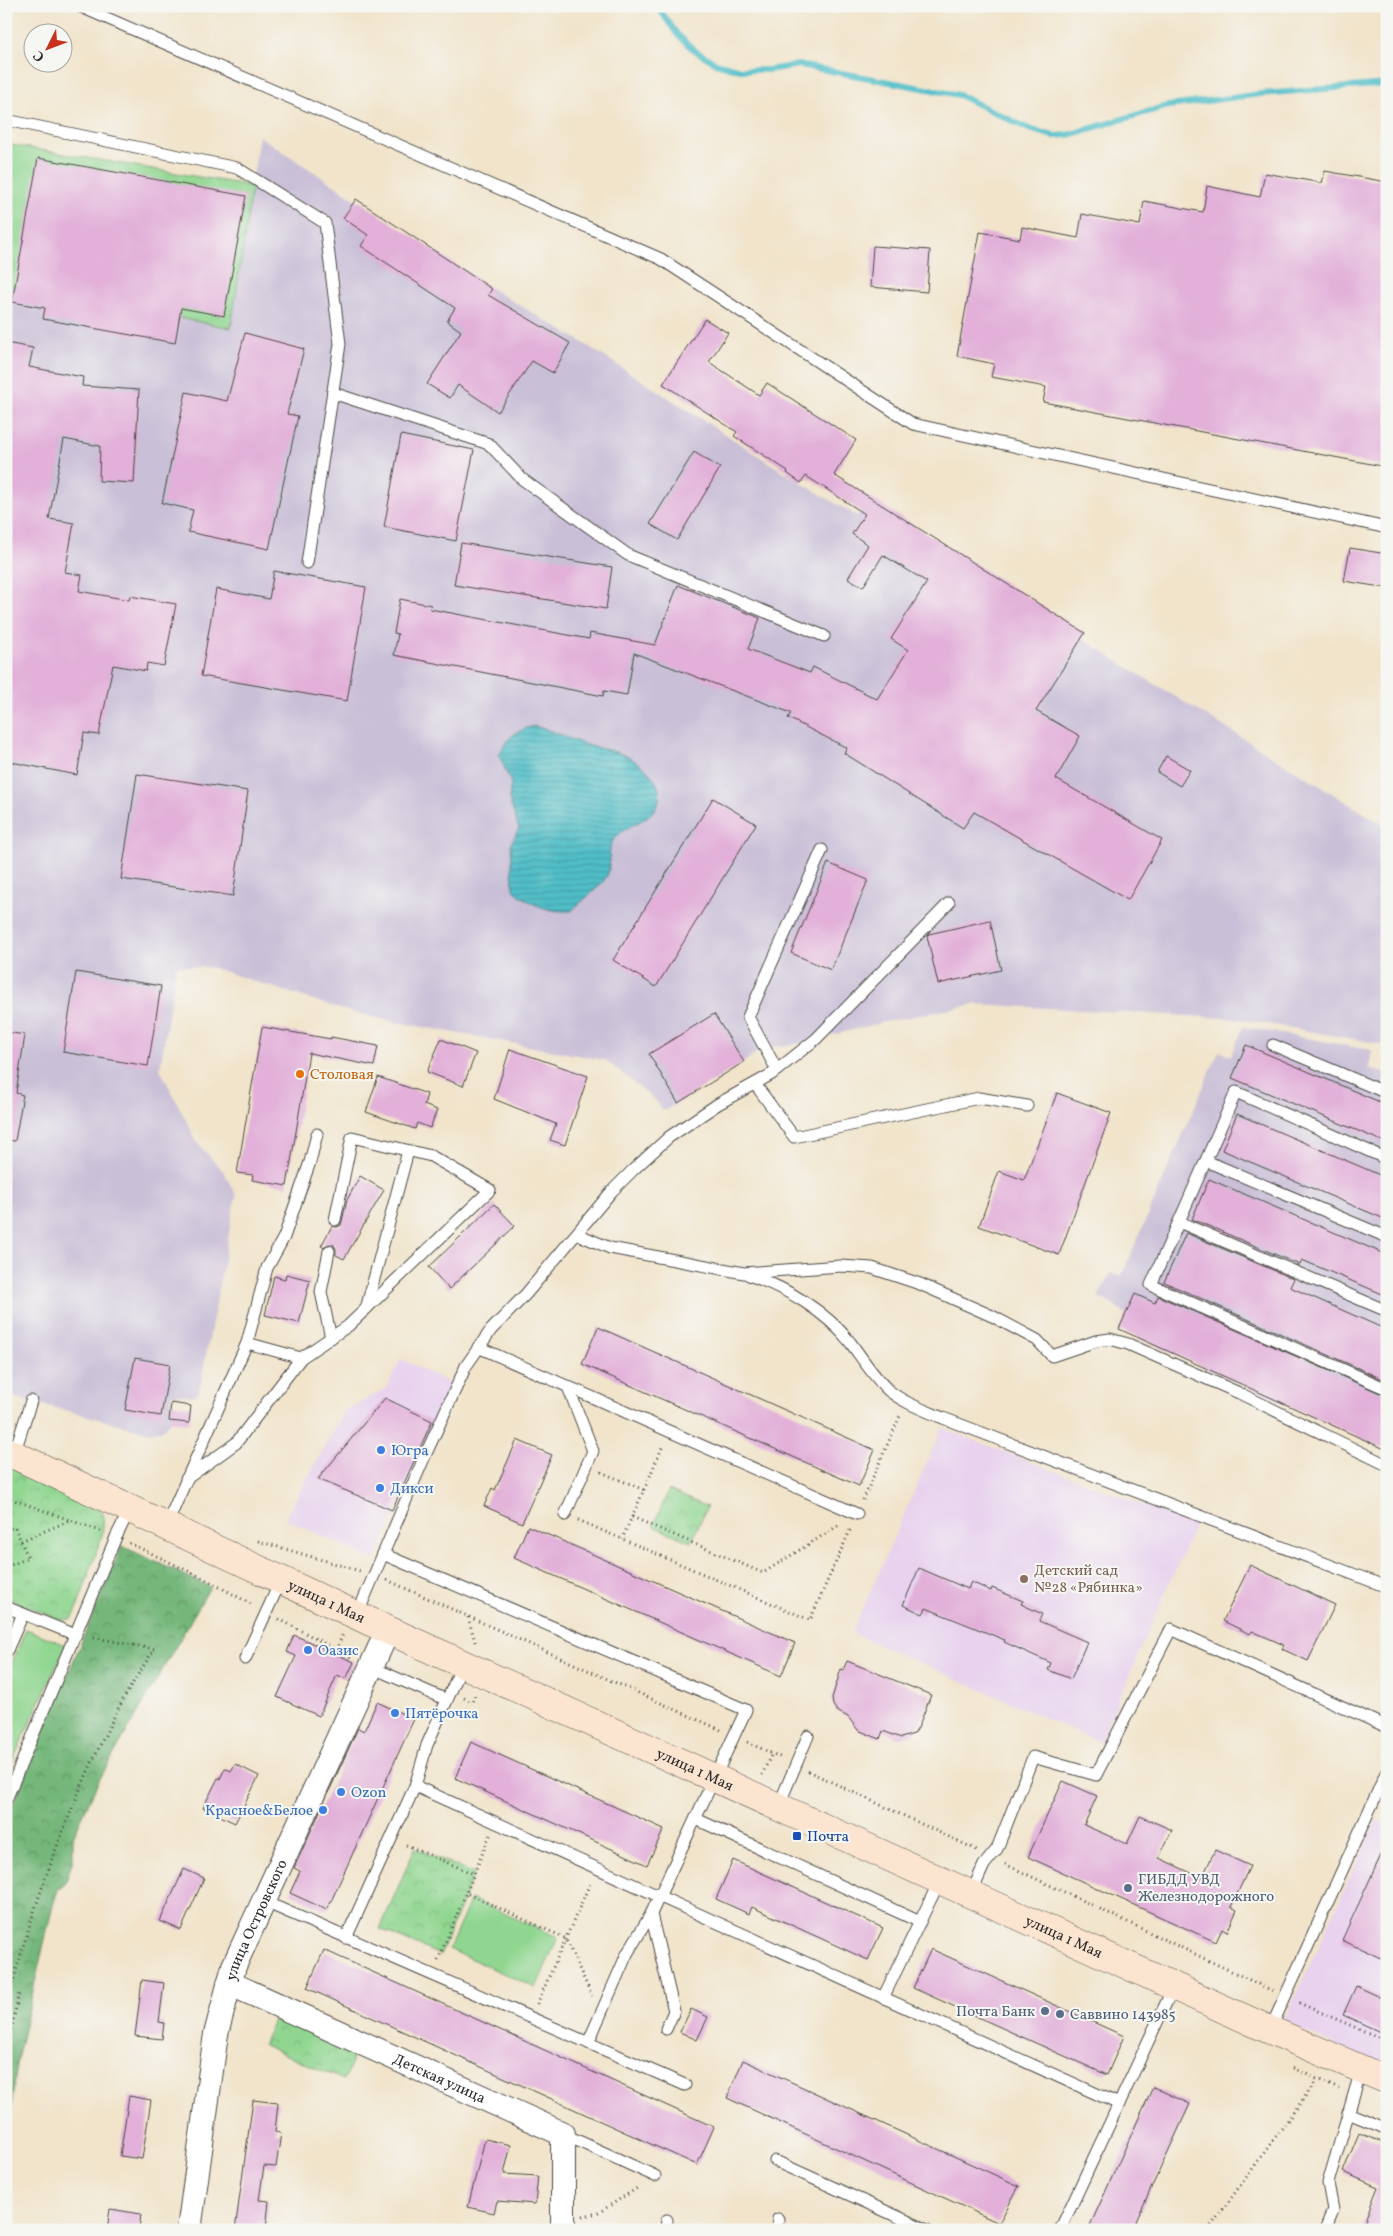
<svg xmlns="http://www.w3.org/2000/svg" width="1393" height="2236" font-family="Vollkorn,serif">
	<defs>
		<pattern id="forest-crowns" width="20" height="18" patternUnits="userSpaceOnUse" patternTransform="scale(1.25)"><rect width="20" height="18" fill="#74b77a"/><path d="M2 6a3 3 0 1 1 6 0M12 15a3 3 0 1 1 6 0" fill="none" stroke="#5f9564"/></pattern>
		<pattern id="park-crowns" width="20" height="18" patternUnits="userSpaceOnUse" patternTransform="scale(1.25)"><rect width="20" height="18" fill="#90d690"/><path d="M2 6a3 3 0 1 1 6 0M12 15a3 3 0 1 1 6 0" fill="none" stroke="#7cb87c"/></pattern>
		<pattern id="water-rules" width="6" height="5" patternUnits="userSpaceOnUse" patternTransform="scale(1.25)"><rect width="6" height="5" fill="#50bec8"/><path d="M0 2.5h6" fill="none" stroke="#439ba3"/></pattern>
	</defs>
	<rect width="100%" height="100%" fill="#f6f6f2"/>
	<filter id="ink" filterUnits="userSpaceOnUse"><feTurbulence type="fractalNoise" baseFrequency=".02" numOctaves="2"/><feDisplacementMap in="SourceGraphic" scale="10" xChannelSelector="R" yChannelSelector="G"/><feConvolveMatrix kernelMatrix="1 2 1 2 8 2 1 2 1" color-interpolation-filters="sRGB"/></filter>
	<filter id="wash" filterUnits="userSpaceOnUse"><feTurbulence type="fractalNoise" baseFrequency=".0096" numOctaves="4" result="noise"/><feDisplacementMap in="SourceGraphic" scale="20" xChannelSelector="R" yChannelSelector="G"/><feGaussianBlur stdDeviation="1.12" result="paint"/><feColorMatrix in="noise" values="0 0 0 0 0 0 0 0 0 0 0 0 0 0 0 0 0 1.4 0 .05"/><feComposite in="paint" operator="in"/></filter>
	<g filter="url(#wash)">
		<rect width="100%" height="100%" fill="#f1e4cb"/>
		<g fill="#e8d2ee">
			<path d="M 401,1359 L 450,1383 L 375,1560 L 285,1519 L 344,1411 L 386,1389 Z"/>
			<path d="M 942,1428 L 1195,1525 L 1100,1742 L 852,1633 Z"/>
			<path d="M 1377,1820 L 1387,1825 L 1387,2068 L 1283,2022 Z"/>
		</g>
		<g fill="#c9bfd7">
			<path d="M 259,136 L 492,289 L 577,339 L 801,483 L 857,516 L 866,500 L 1114,659 L 1387,827 L 1387,1045 L 1240,1019 L 976,1004 L 893,1020 L 792,1045 L 764,1047 L 744,1062 L 664,1111 L 654,1099 L 605,1060 L 395,1022 L 347,1011 L 213,968 L 176,966 L 160,1069 L 198,1144 L 223,1171 L 236,1195 L 199,1393 L 192,1396 L 172,1394 L 169,1421 L 164,1429 L 149,1432 L 6,1395 L 6,285 L 231,328 Z"/>
			<path d="M 1243,1027 L 1372,1050 L 1369,1069 L 1387,1074 L 1387,1431 L 1127,1316 L 1115,1306 L 1098,1297 L 1111,1273 L 1121,1277 L 1219,1051 L 1231,1056 Z"/>
		</g>
		<g fill="#90d690" stroke="#5e805e">
			<path d="M 6,144 L 252,186 L 231,328 L 6,285 Z"/>
			<path d="M 26,1629 L 66,1645 L 6,1775 L 6,1677 Z"/>
			<path d="M 471,1899 L 558,1937 L 536,1988 L 449,1949 Z"/>
		</g>
		<path fill="url(#forest-crowns)" stroke="#507152" d="M 122,1546 L 210,1587 L 98,1782 L 73,1837 L 73,1860 L 65,1884 L 58,1890 L 53,1905 L 19,2051 L 6,2142 L 6,1821 Z"/>
		<g fill="url(#park-crowns)" stroke="#5e805e">
			<path d="M 6,1463 L 100,1510 L 104,1516 L 102,1536 L 75,1614 L 71,1619 L 61,1620 L 6,1598 Z"/>
			<path d="M 669,1490 L 707,1507 L 691,1542 L 653,1526 Z"/>
			<path d="M 415,1848 L 474,1874 L 440,1955 L 380,1929 Z"/>
			<path d="M 277,2013 L 352,2046 L 352,2063 L 344,2080 L 263,2045 Z"/>
		</g>
		<path fill="url(#water-rules)" stroke="#3e747a" d="M 534,726 C 551,730 565,737 581,743 C 595,749 614,749 628,757 C 643,765 663,781 659,800 C 654,822 623,824 612,842 C 607,852 612,866 607,876 C 602,885 580,903 571,911 C 548,912 530,905 513,889 L 511,843 L 519,829 L 509,799 L 511,783 L 499,755 C 507,737 515,731 534,726 Z"/>
		<g fill="none" stroke-linecap="round" stroke-linejoin="round">
			<path stroke="#50bec8" stroke-width="6" d="M 657,6 L 677,34 L 694,50 L 716,63 L 740,70 L 768,70 L 799,65 L 959,95 L 1029,129 L 1054,136 L 1068,135 L 1168,106 L 1261,94 L 1387,84"/>
		</g>
		<g id="blocks">
			<g fill="#e2b0d9">
				<path d="M 38,158 L 246,196 L 224,316 L 181,308 L 175,343 L 43,319 L 45,308 L 12,302 Z"/>
				<path d="M 1325,171 L 1387,182 L 1387,467 L 1043,402 L 1046,387 L 991,377 L 994,364 L 957,356 L 980,232 L 1020,239 L 1022,227 L 1078,238 L 1082,214 L 1140,225 L 1144,201 L 1203,212 L 1207,186 L 1260,197 L 1265,173 L 1322,183 Z"/>
				<path d="M 356,199 L 492,289 L 488,295 L 570,343 L 553,373 L 532,361 L 498,412 L 458,385 L 450,398 L 427,384 L 461,331 L 447,321 L 455,308 L 361,246 L 368,235 L 343,218 Z"/>
				<path d="M 873,246 L 930,250 L 927,292 L 870,287 Z"/>
				<path d="M 705,319 L 728,333 L 709,362 L 759,395 L 767,383 L 856,440 L 834,475 L 1085,633 L 1036,711 L 1080,736 L 1056,779 L 1162,840 L 1128,900 L 974,812 L 963,828 L 844,753 L 847,748 L 788,718 L 791,713 L 634,653 L 627,695 L 604,691 L 603,696 L 394,655 L 398,634 L 394,633 L 400,599 L 431,605 L 430,609 L 589,639 L 590,633 L 655,645 L 678,585 L 760,618 L 748,649 L 810,673 L 813,667 L 877,699 L 908,650 L 891,639 L 927,582 L 883,555 L 863,587 L 848,578 L 868,545 L 852,534 L 865,514 L 806,476 L 801,483 L 787,473 L 788,471 L 734,436 L 737,432 L 663,384 Z"/>
				<path d="M 245,333 L 304,349 L 287,414 L 298,416 L 269,549 L 188,532 L 193,510 L 162,503 L 186,392 L 227,401 Z"/>
				<path d="M 6,343 L 33,348 L 29,367 L 83,377 L 82,386 L 139,390 L 134,483 L 99,481 L 100,446 L 64,439 L 49,519 L 74,523 L 65,572 L 82,575 L 79,591 L 129,600 L 130,596 L 176,604 L 164,666 L 147,663 L 146,671 L 113,665 L 99,735 L 84,733 L 77,775 L 6,761 Z"/>
				<path d="M 401,435 L 474,450 L 456,541 L 384,527 Z"/>
				<path d="M 694,452 L 720,468 L 677,540 L 650,524 Z"/>
				<path d="M 461,543 L 612,567 L 606,609 L 454,585 Z"/>
				<path d="M 1350,548 L 1387,554 L 1387,588 L 1344,581 Z"/>
				<path d="M 274,571 L 366,587 L 347,701 L 201,676 L 216,589 L 269,599 Z"/>
				<path d="M 1166,756 L 1190,770 L 1180,786 L 1157,772 Z"/>
				<path d="M 137,774 L 248,791 L 233,896 L 121,879 Z"/>
				<path d="M 713,798 L 756,824 L 656,987 L 613,960 Z"/>
				<path d="M 828,863 L 868,880 L 831,970 L 791,953 Z"/>
				<path d="M 990,920 L 1001,970 L 938,984 L 927,936 L 929,934 Z"/>
				<path d="M 76,972 L 161,986 L 148,1066 L 63,1052 Z"/>
				<path d="M 714,1014 L 744,1062 L 678,1103 L 649,1054 Z"/>
				<path d="M 262,1027 L 331,1039 L 331,1037 L 378,1046 L 374,1066 L 309,1053 L 287,1186 L 252,1180 L 253,1175 L 237,1173 Z"/>
				<path d="M 6,1032 L 25,1035 L 16,1093 L 23,1095 L 15,1141 L 6,1140 Z"/>
				<path d="M 441,1039 L 476,1053 L 463,1086 L 427,1072 Z"/>
				<path d="M 1246,1045 L 1387,1105 L 1387,1143 L 1232,1078 Z"/>
				<path d="M 510,1049 L 588,1076 L 565,1145 L 550,1140 L 556,1124 L 494,1099 Z"/>
				<path d="M 378,1077 L 427,1094 L 424,1105 L 437,1110 L 430,1128 L 417,1123 L 415,1129 L 366,1112 Z"/>
				<path d="M 1057,1093 L 1111,1113 L 1059,1255 L 979,1226 L 999,1171 L 1024,1180 Z"/>
				<path d="M 1237,1114 L 1387,1178 L 1387,1220 L 1222,1150 Z"/>
				<path d="M 360,1176 L 384,1190 L 344,1259 L 336,1255 L 336,1249 L 334,1245 L 330,1244 L 323,1247 L 321,1246 L 332,1226 L 337,1227 L 341,1225 L 347,1200 Z"/>
				<path d="M 1209,1179 L 1387,1255 L 1387,1296 L 1302,1260 L 1300,1265 L 1192,1219 Z"/>
				<path d="M 494,1204 L 515,1226 L 449,1289 L 429,1267 Z"/>
				<path d="M 1186,1233 L 1294,1279 L 1290,1287 L 1387,1330 L 1387,1381 L 1164,1282 Z"/>
				<path d="M 286,1274 L 310,1280 L 299,1323 L 265,1315 L 274,1276 L 285,1279 Z"/>
				<path d="M 1135,1294 L 1155,1303 L 1158,1296 L 1387,1396 L 1387,1450 L 1119,1329 Z"/>
				<path d="M 598,1327 L 875,1450 L 859,1486 L 582,1364 Z"/>
				<path d="M 135,1358 L 170,1364 L 161,1416 L 125,1410 Z"/>
				<path d="M 385,1398 L 432,1421 L 392,1510 L 318,1479 Z"/>
				<path d="M 171,1403 L 191,1406 L 189,1423 L 169,1421 Z"/>
				<path d="M 517,1440 L 552,1455 L 522,1523 L 484,1506 L 492,1488 L 495,1490 Z"/>
				<path d="M 528,1526 L 795,1643 L 781,1676 L 514,1558 Z"/>
				<path d="M 1250,1565 L 1335,1605 L 1308,1661 L 1282,1649 L 1284,1645 L 1252,1631 L 1250,1634 L 1223,1621 Z"/>
				<path d="M 919,1568 L 968,1589 L 971,1582 L 991,1591 L 992,1588 L 1023,1601 L 1021,1604 L 1042,1614 L 1039,1621 L 1087,1642 L 1071,1679 L 1048,1670 L 1051,1663 L 1004,1642 L 1005,1640 L 926,1608 L 923,1614 L 903,1605 Z"/>
				<path d="M 294,1635 L 354,1662 L 346,1679 L 337,1675 L 319,1716 L 277,1697 L 296,1656 L 287,1652 Z"/>
				<path d="M 847,1661 L 931,1695 L 918,1728 L 914,1734 L 901,1738 L 883,1731 L 880,1739 L 858,1730 L 848,1717 L 837,1711 L 833,1705 L 832,1698 L 841,1669 L 843,1670 Z"/>
				<path d="M 377,1702 L 414,1719 L 327,1910 L 290,1893 L 300,1871 L 294,1868 L 358,1728 L 364,1731 Z"/>
				<path d="M 471,1742 L 664,1829 L 647,1865 L 455,1778 Z"/>
				<path d="M 235,1764 L 259,1776 L 235,1823 L 203,1808 L 218,1778 L 220,1779 L 225,1768 L 231,1771 Z"/>
				<path d="M 1063,1781 L 1097,1796 L 1084,1825 L 1127,1844 L 1140,1816 L 1172,1830 L 1159,1858 L 1202,1878 L 1215,1850 L 1250,1866 L 1231,1907 L 1237,1910 L 1227,1932 L 1222,1929 L 1216,1942 L 1028,1857 Z"/>
				<path d="M 1387,1842 L 1387,1961 L 1342,1940 Z"/>
				<path d="M 733,1860 L 883,1928 L 868,1960 L 752,1907 L 749,1914 L 716,1899 Z"/>
				<path d="M 184,1869 L 204,1878 L 181,1930 L 160,1921 Z"/>
				<path d="M 931,1949 L 1124,2036 L 1107,2075 L 913,1988 Z"/>
				<path d="M 324,1950 L 714,2127 L 697,2165 L 307,1988 Z"/>
				<path d="M 142,1980 L 164,1983 L 159,2022 L 164,2023 L 162,2039 L 135,2036 Z"/>
				<path d="M 1356,1986 L 1387,2000 L 1387,2035 L 1343,2015 Z"/>
				<path d="M 691,2009 L 708,2017 L 697,2040 L 680,2032 Z"/>
				<path d="M 743,2060 L 1019,2186 L 999,2223 L 727,2098 Z"/>
				<path d="M 1153,2087 L 1190,2104 L 1132,2230 L 1088,2230 Z"/>
				<path d="M 129,2096 L 151,2100 L 142,2159 L 120,2156 Z"/>
				<path d="M 253,2100 L 278,2103 L 275,2132 L 281,2133 L 276,2167 L 264,2166 L 259,2200 L 269,2201 L 266,2230 L 235,2230 Z"/>
				<path d="M 1359,2133 L 1387,2144 L 1387,2230 L 1361,2230 L 1378,2187 L 1343,2172 Z"/>
				<path d="M 485,2139 L 511,2145 L 504,2174 L 538,2176 L 535,2204 L 497,2201 L 494,2213 L 468,2207 Z"/>
				<path d="M 110,2209 L 141,2214 L 139,2230 L 107,2230 Z"/>
			</g>
		</g>
	</g>
	<g filter="url(#ink)">
		<use href="#blocks" fill-opacity="0" stroke="#494743" stroke-width="1"/>
		<g fill="none" stroke-linecap="round" stroke-linejoin="round">
			<g stroke="#494743" stroke-width="13">
				<g id="lane">
					<path d="M 79,6 L 661,259 L 913,424 L 1387,528"/>
					<path d="M 6,120 L 237,168 L 325,223 L 340,344 L 307,563"/>
					<path d="M 333,393 L 489,444 L 522,479 L 628,555 L 824,636"/>
					<path d="M 1273,1045 L 1387,1093"/>
					<path d="M 777,1070 L 748,1017 L 822,850"/>
					<path d="M 755,1084 L 794,1137 L 979,1098 L 1027,1106"/>
					<path d="M 1387,1159 L 1236,1092 L 1151,1285 L 1387,1389"/>
					<path d="M 1206,1161 L 1387,1237"/>
					<path d="M 1179,1222 L 1387,1311"/>
					<path d="M 577,1234 L 610,1248 L 744,1273 L 841,1266 L 872,1268 L 920,1284 L 992,1316 L 1037,1340 L 1052,1356 L 1096,1341 L 1110,1339 L 1128,1344 L 1239,1393 L 1387,1465"/>
					<path d="M 329,1251 L 321,1292 L 331,1338"/>
					<path d="M 749,1275 C 787,1288 825,1311 850,1342 C 862,1358 873,1376 888,1390 C 904,1403 924,1410 943,1418 L 1387,1587"/>
					<path d="M 366,1309 L 408,1151"/>
					<path d="M 247,1343 L 301,1358"/>
					<path d="M 478,1347 L 857,1514"/>
					<path d="M 14,1454 L 31,1401"/>
					<path d="M 186,1479 L 236,1443 L 301,1358 L 348,1326 L 490,1190 L 431,1156 L 352,1137 L 335,1220"/>
					<path d="M 565,1515 L 593,1451 L 568,1387"/>
					<path d="M 166,1526 L 247,1343 L 267,1268 L 284,1237 L 310,1162 L 317,1134"/>
					<path d="M 383,1554 L 746,1710 L 651,1914 L 627,1954 L 588,2043"/>
					<path d="M 6,1607 L 76,1635"/>
					<path d="M 357,1615 L 424,1458 L 466,1366 L 491,1330 L 526,1294 L 612,1191 L 633,1170 L 669,1137 L 718,1104 L 772,1074 L 816,1039 L 949,903"/>
					<path d="M 6,1652 L 23,1614"/>
					<path d="M 245,1659 L 281,1580"/>
					<path d="M 371,1667 L 447,1700"/>
					<path d="M 415,1786 L 1119,2104"/>
					<path d="M 6,1800 L 116,1537 L 130,1509"/>
					<path d="M 778,1807 L 808,1736"/>
					<path d="M 696,1819 L 920,1922"/>
					<path d="M 971,1894 L 984,1865 L 997,1849 L 1033,1757 L 1096,1775 L 1171,1629 L 1387,1727"/>
					<path d="M 263,1901 L 685,2085"/>
					<path d="M 651,1914 L 674,2011 L 666,2029"/>
					<path d="M 346,1938 L 415,1786 L 427,1745 L 463,1664"/>
					<path d="M 883,1998 L 940,1880"/>
					<path d="M 1270,2030 L 1387,1771"/>
					<path d="M 1348,2113 L 1387,2129"/>
					<path d="M 563,2134 L 655,2176"/>
					<path d="M 775,2161 L 927,2230"/>
					<path d="M 666,2230 L 667,2220"/>
					<path d="M 777,2230 L 778,2219"/>
					<path d="M 1060,2230 L 1174,1986"/>
					<path d="M 1325,2230 L 1333,2210 L 1328,2183 L 1361,2070"/>
				</g>
			</g>
			<g stroke="#494743" stroke-width="26">
				<g id="street">
					<path id="s1" d="M 229,1983 L 563,2134 L 563,2230"/>
					<path id="s2" d="M 189,2230 L 216,2034 L 234,1966 L 388,1630"/>
				</g>
			</g>
			<g stroke="#494743" stroke-width="29">
				<g id="secondary">
					<path id="s3" d="M 6,1451 L 388,1630 L 1270,2030 L 1387,2080"/>
				</g>
			</g>
			<g stroke="#494743" stroke-width="3" stroke-dasharray="1 4" stroke-linecap="butt">
				<path d="M 601,1472 L 644,1490 L 622,1539"/>
				<path d="M 644,1490 L 663,1445"/>
				<path d="M 6,1497 L 103,1532"/>
				<path d="M 863,1500 L 900,1416"/>
				<path d="M 632,1517 L 763,1573 L 841,1524"/>
				<path d="M 578,1520 L 810,1620 L 851,1528"/>
				<path d="M 6,1530 L 15,1527 L 28,1558 L 6,1567"/>
				<path d="M 21,1541 L 71,1520"/>
				<path d="M 258,1541 L 360,1571"/>
				<path d="M 129,1543 L 201,1577 L 253,1605"/>
				<path d="M 387,1580 L 721,1730"/>
				<path d="M 468,1617 L 476,1645"/>
				<path d="M 279,1619 L 352,1658"/>
				<path d="M 336,1650 L 343,1634"/>
				<path d="M 464,1698 L 472,1702 L 475,1695"/>
				<path d="M 747,1742 L 782,1758"/>
				<path d="M 808,1771 L 977,1850"/>
				<path d="M 762,1775 L 772,1753"/>
				<path d="M 490,1835 L 466,1893 L 565,1938 L 592,1996"/>
				<path d="M 406,1845 L 474,1874"/>
				<path d="M 1005,1864 L 1273,1991"/>
				<path d="M 438,1960 L 466,1893"/>
				<path d="M 1299,2003 L 1387,2041"/>
				<path d="M 537,2004 L 591,1881"/>
				<path d="M 6,2008 C 32,1907 68,1807 115,1715 C 126,1692 141,1671 154,1649 L 91,1637"/>
				<path d="M 6,2054 L 19,1993"/>
				<path d="M 1293,2068 L 1339,2089"/>
				<path d="M 583,2216 L 598,2213 L 639,2187"/>
				<path d="M 1208,2230 L 1317,2080"/>
			</g>
			<use href="#lane" stroke="#fff" stroke-width="11"/>
			<use href="#street" stroke="#fff" stroke-width="24"/>
			<use href="#secondary" stroke="#fce5d0" stroke-width="28"/>
		</g>
	</g>
	<circle fill="#e8710a" stroke="#f6f6f2" stroke-width="2" cx="300" cy="1074" r="5"/>
	<g fill="#3f7fe0" stroke="#f6f6f2" stroke-width="2">
		<circle cx="381" cy="1450" r="5"/>
		<circle cx="380" cy="1488" r="5"/>
		<circle cx="308" cy="1650" r="5"/>
		<circle cx="395" cy="1713" r="5"/>
		<circle cx="341" cy="1792" r="5"/>
		<circle cx="323" cy="1810" r="5"/>
	</g>
	<circle fill="#8d6e63" stroke="#f6f6f2" stroke-width="2" cx="1024" cy="1579" r="5"/>
	<rect fill="#1a4fb4" stroke="#f6f6f2" stroke-width="2" x="792" y="1831" width="10" height="10" rx="2.5"/>
	<g fill="#5c6f8a" stroke="#f6f6f2" stroke-width="2">
		<circle cx="1128" cy="1888" r="5"/>
		<circle cx="1045" cy="2011" r="5"/>
		<circle cx="1060" cy="2014" r="5"/>
	</g>
	<g text-anchor="middle" stroke-width="4" stroke-linejoin="round" paint-order="stroke">
		<g font-size="15" fill="#c56008" stroke="#f6f6f2" text-anchor="start">
			<text x="310" y="1079">Столовая</text>
		</g>
		<g font-size="15" fill="#366cbe" stroke="#f6f6f2" text-anchor="start">
			<text x="391" y="1455">Югра</text>
			<text x="390" y="1493">Дикси</text>
			<text x="318" y="1655">Оазис</text>
			<text x="405" y="1718">Пятёрочка</text>
			<text x="351" y="1797">Ozon</text>
			<text x="313" y="1815" text-anchor="end">Красное&amp;Белое</text>
		</g>
		<g font-size="15" fill="#785e54" stroke="#f6f6f2" text-anchor="start">
			<text x="1034" y="1575">Детский сад<tspan x="1034" dy="17">№28 «Рябинка»</tspan></text>
		</g>
		<g font-size="15" fill="#2b2b2b" stroke="#f6f6f2">
			<text dy="5" stroke="none"><textPath href="#s3" startOffset="354">улица 1 Мая</textPath></text>
			<text dy="5" stroke="none"><textPath href="#s3" startOffset="759">улица 1 Мая</textPath></text>
			<text dy="5" stroke="none"><textPath href="#s2" startOffset="319">улица Островского</textPath></text>
			<text dy="5" stroke="none"><textPath href="#s3" startOffset="1164">улица 1 Мая</textPath></text>
			<text dy="5" stroke="none"><textPath href="#s1" startOffset="231">Детская улица</textPath></text>
		</g>
		<g font-size="15" fill="#164399" stroke="#f6f6f2" text-anchor="start">
			<text x="807" y="1841">Почта</text>
		</g>
		<g font-size="15" fill="#4e5e75" stroke="#f6f6f2" text-anchor="start">
			<text x="1138" y="1884">ГИБДД УВД<tspan x="1138" dy="17">Железнодорожного</tspan></text>
			<text x="1035" y="2016" text-anchor="end">Почта Банк</text>
			<text x="1070" y="2019">Саввино 143985</text>
		</g>
	</g>
	<rect width="1393" height="2236" fill="none" stroke="#f6f6f2" stroke-width="25"/>
	<g transform="translate(48 48) rotate(228)"><circle r="24" fill="#f6f6f2" stroke="#a5a5a2"/>
	<path d="M0-4L9 19L0 12L-9 19Z" fill="#c8321e"/>
	<text y="-8" font-size="14" font-weight="bold" text-anchor="middle" fill="#2b2b2b">С</text>
	</g>
</svg>
